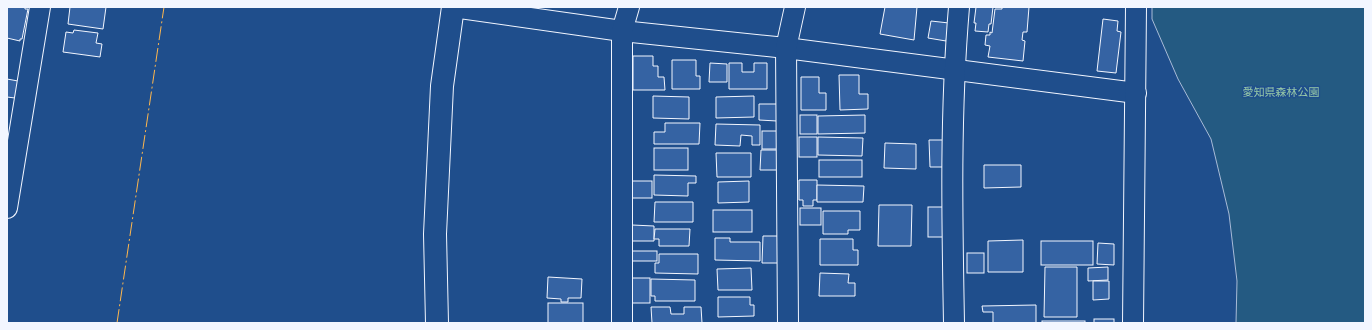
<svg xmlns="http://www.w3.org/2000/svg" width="1372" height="330" font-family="Quicksand,'Noto Sans JP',sans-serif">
	<rect width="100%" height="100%" fill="#1f4e8c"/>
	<path fill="#245a82" stroke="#a8bbd7" d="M 1152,7 L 1365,7 L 1365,323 L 1236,323 L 1237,281 L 1229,214 L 1211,139 L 1178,79 L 1152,19 Z"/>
	<g fill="#3563a3" stroke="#f2f6ff">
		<path d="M 7,7 L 25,7 L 25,9 L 28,9 L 22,39 L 20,39 L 20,41 L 7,38 Z"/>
		<path d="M 70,7 L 106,7 L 103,29 L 68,24 Z"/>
		<path d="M 885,7 L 917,7 L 914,40 L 880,34 Z"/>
		<path d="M 976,7 L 993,7 L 991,24 L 989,24 L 988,32 L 975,31 L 976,23 L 974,23 Z"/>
		<path d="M 1002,7 L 1029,7 L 1027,32 L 1023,32 L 1022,40 L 1025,41 L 1023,61 L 988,57 L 990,46 L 985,45 L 986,35 L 990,35 L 990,32 L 992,33 L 995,9 L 1002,9 Z"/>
		<path d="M 1103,19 L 1118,21 L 1117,31 L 1121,32 L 1116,73 L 1097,71 Z"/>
		<path d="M 931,21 L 949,23 L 946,41 L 928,38 Z"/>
		<path d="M 74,30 L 98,33 L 96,43 L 102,44 L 100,57 L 63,52 L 66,32 L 73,33 Z"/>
		<path d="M 633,56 L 653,56 L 653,66 L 658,66 L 658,77 L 664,77 L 665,90 L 633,90 Z"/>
		<path d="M 672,60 L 696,60 L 696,76 L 700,76 L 700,89 L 672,89 Z"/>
		<path d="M 710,63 L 727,64 L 727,82 L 709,82 Z"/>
		<path d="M 729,63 L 742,63 L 742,72 L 754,72 L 754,63 L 767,63 L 767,89 L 729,89 Z"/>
		<path d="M 839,75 L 859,75 L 859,94 L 868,94 L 868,109 L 840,110 Z"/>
		<path d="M 801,77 L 819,77 L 819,93 L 826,93 L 826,110 L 801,110 Z"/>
		<path d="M 7,79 L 18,81 L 15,98 L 7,97 Z"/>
		<path d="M 653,96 L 689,97 L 689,119 L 653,118 Z"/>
		<path d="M 754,96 L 754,117 L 716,118 L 716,97 Z"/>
		<path d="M 759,104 L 777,104 L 777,121 L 759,120 Z"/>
		<rect x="800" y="115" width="17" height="19"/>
		<path d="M 865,115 L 865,133 L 818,134 L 818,116 Z"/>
		<path d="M 665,123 L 700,123 L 699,144 L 654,144 L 654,132 L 665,132 Z"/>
		<path d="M 716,124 L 760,125 L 760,145 L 752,145 L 752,136 L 741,135 L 740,146 L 715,145 Z"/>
		<rect x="762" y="131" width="16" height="18"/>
		<rect x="799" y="137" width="18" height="20"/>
		<path d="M 818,137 L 863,138 L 862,156 L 818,155 Z"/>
		<path d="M 929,140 L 945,140 L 946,167 L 930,167 Z"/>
		<path d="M 885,143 L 916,144 L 916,169 L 884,168 Z"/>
		<rect x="654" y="148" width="34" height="22"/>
		<path d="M 761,150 L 778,150 L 778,170 L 760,170 Z"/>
		<path d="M 716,153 L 751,153 L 751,177 L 717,177 Z"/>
		<rect x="819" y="160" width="43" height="17"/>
		<path d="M 984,165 L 1021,165 L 1021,187 L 984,188 Z"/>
		<path d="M 654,175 L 696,176 L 696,183 L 688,183 L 688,196 L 654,195 Z"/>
		<path d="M 799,180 L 817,180 L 817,200 L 813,200 L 813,206 L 803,206 L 803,200 L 799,200 Z"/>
		<rect x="632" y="181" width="20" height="17"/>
		<path d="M 749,181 L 749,202 L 718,203 L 718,182 Z"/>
		<path d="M 817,185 L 864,186 L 863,202 L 817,202 Z"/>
		<path d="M 655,202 L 693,202 L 693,222 L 654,222 Z"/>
		<path d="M 879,205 L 912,205 L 911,246 L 878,246 Z"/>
		<rect x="928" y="207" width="18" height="30"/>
		<rect x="800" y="208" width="21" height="17"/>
		<rect x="713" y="210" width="39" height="22"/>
		<path d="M 823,211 L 860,211 L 860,230 L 848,230 L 848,234 L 823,234 Z"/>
		<path d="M 632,225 L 654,226 L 654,241 L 632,241 Z"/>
		<path d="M 655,229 L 690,229 L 689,246 L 659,246 L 659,239 L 654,239 Z"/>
		<path d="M 763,236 L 779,236 L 779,263 L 762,263 Z"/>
		<path d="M 715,238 L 730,238 L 730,242 L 760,242 L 760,261 L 715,260 Z"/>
		<path d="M 820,239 L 853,239 L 853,250 L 858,250 L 858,265 L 820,265 Z"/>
		<path d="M 1023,240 L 1023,272 L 988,272 L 988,241 Z"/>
		<rect x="1041" y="241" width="52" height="24"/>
		<path d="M 1098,243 L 1114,244 L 1114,265 L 1097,264 Z"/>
		<rect x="632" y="251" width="25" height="10"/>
		<rect x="967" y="253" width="17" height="20"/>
		<path d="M 659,254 L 698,254 L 698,274 L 655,273 L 655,263 L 659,263 Z"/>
		<path d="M 1045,267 L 1077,267 L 1077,317 L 1044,317 Z"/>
		<path d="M 1108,267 L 1108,280 L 1088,281 L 1088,268 Z"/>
		<path d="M 751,268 L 752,290 L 718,290 L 717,269 Z"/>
		<path d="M 820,273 L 849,274 L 848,283 L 855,283 L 855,296 L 819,296 Z"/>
		<path d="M 548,277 L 582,279 L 581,298 L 568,298 L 568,302 L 561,302 L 561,299 L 547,298 Z"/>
		<rect x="632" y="278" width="18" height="25"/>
		<path d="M 651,279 L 695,280 L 695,301 L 655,301 L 655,296 L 651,296 Z"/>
		<path d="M 1093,281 L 1109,281 L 1109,299 L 1093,300 Z"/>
		<path d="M 718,297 L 750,297 L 750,305 L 754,305 L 754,316 L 718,317 Z"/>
		<rect x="548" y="303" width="35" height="20"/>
		<path d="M 1036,305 L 1036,323 L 993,323 L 993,312 L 983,312 L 982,306 Z"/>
		<path d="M 651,307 L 670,307 L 671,314 L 684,314 L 684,307 L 701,307 L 702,323 L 652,323 Z"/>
		<rect x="1094" y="319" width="20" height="4"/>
		<rect x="1042" y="321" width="43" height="2"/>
	</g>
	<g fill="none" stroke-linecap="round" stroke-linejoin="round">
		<g stroke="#f2f6ff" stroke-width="22">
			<g id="street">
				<path d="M 453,7 L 622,31 L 786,48 L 1136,93"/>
				<path d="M 7,208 L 40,7"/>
				<path d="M 622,323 L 622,31 L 629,7"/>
				<path d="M 788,323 L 786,48 L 795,7"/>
				<path d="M 954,323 C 952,217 950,112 959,7"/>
				<path d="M 1133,323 L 1136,7"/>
			</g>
		</g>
		<g stroke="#f2f6ff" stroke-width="24">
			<path id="secondary" d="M 437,323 L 435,234 L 442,86 L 453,7"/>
		</g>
		<use href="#street" stroke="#1f4e8c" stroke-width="20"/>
		<use href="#secondary" stroke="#1f4e8c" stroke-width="22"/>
		<path stroke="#ffb74d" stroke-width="1" stroke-dasharray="14 3 2 3" stroke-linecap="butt" d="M 117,323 L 164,7"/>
	</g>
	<g text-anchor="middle" stroke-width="3" stroke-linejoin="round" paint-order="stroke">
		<g font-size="11" fill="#97c8a6" stroke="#1f4e8c">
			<text x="1281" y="96">愛知県森林公園</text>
		</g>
	</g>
	<rect width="1372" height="330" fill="none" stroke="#f2f6ff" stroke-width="16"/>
</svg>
